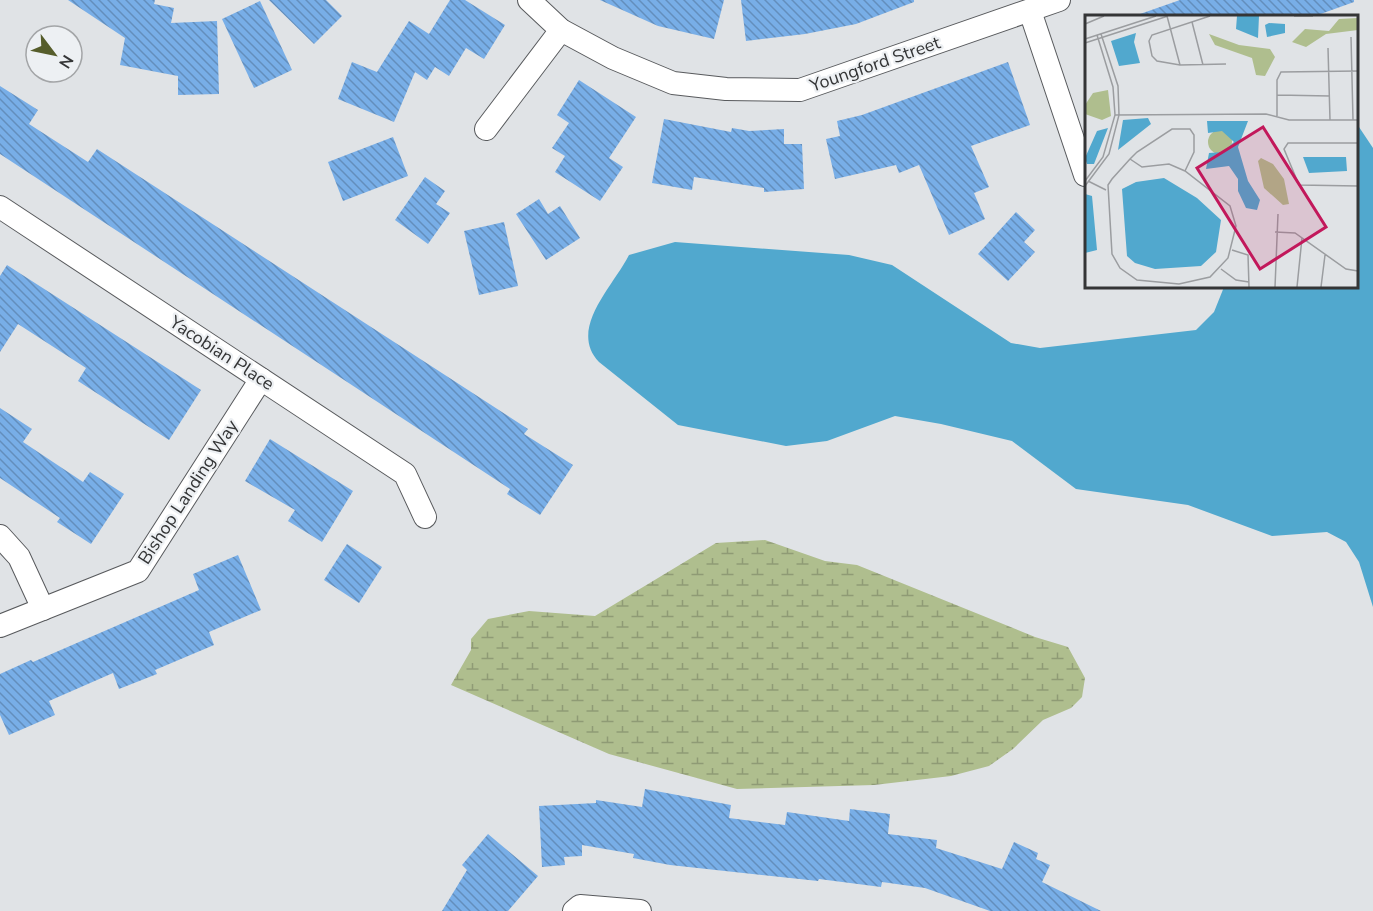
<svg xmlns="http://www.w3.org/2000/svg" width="1373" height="911" font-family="'Nunito Sans',sans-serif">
	<defs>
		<pattern id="wetland-marsh" width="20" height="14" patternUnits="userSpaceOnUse" patternTransform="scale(1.5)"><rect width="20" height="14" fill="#afbe8e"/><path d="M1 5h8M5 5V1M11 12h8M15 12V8" fill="none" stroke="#8f9b75"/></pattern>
		<pattern id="building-back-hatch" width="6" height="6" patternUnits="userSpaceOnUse" patternTransform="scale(1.5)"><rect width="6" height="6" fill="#78aee7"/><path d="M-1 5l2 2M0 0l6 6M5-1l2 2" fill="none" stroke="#638ebc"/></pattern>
	</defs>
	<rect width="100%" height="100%" fill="#e0e3e6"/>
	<path fill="url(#wetland-marsh)" d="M 765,540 L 825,561 L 857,565 L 1035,637 L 1068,647 L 1085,678 L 1082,697 L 1071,708 L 1043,720 L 1013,749 L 989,766 L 951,776 L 874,785 L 737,789 L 609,754 L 451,685 L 471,650 L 471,639 L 488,619 L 529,611 L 595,616 L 716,543 Z"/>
	<path fill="#51a8ce" d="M 1357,124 L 1373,148 L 1373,607 L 1359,562 L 1346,542 L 1327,532 L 1272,536 L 1188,505 L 1076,489 L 1012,441 L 941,424 L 895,416 L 827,441 L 786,446 L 678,425 L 599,362 C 568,329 612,288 629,255 L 675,242 L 849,255 L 892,265 L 1011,343 L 1040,348 L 1196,330 L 1214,312 L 1224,287 L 1356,286 Z"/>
	<g fill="url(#building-back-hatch)">
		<path d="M 68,0 L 155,0 L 154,4 L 174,8 L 171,23 L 217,21 L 219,94 L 178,95 L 178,76 L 120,65 L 125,38 Z"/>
		<path d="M 269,0 L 326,0 L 342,16 L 314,44 Z"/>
		<path d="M 450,0 L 465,0 L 505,25 L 484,59 L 466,48 L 449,76 L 435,67 L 427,80 L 415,72 L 394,122 L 338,99 L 352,62 L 377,72 L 409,21 L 429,34 Z"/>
		<path d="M 600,0 L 724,0 L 714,39 L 658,26 Z"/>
		<path d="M 741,0 L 914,0 L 914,2 L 856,24 L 805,34 L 746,41 Z"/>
		<path d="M 1180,0 L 1354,0 L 1354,2 L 1315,16 L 1141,16 L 1140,14 Z"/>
		<path d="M 260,1 L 292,70 L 254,88 L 222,19 Z"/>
		<path d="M 1008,62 L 1030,125 L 971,146 L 989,187 L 974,193 L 985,219 L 949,235 L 919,165 L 899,173 L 896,165 L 835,179 L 826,139 L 840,136 L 837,121 L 862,115 Z"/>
		<path d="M 579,80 L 636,117 L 609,158 L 623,167 L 600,201 L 555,172 L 565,156 L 552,148 L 569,123 L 557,115 Z"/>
		<path d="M 0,86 L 38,110 L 29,124 L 88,162 L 97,149 L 528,429 L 524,434 L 573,465 L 540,515 L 507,494 L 510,489 L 0,154 Z"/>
		<path d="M 664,119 L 731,132 L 732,128 L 749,131 L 784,129 L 784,144 L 802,144 L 804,189 L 764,192 L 764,188 L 694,177 L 692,190 L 652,183 Z"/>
		<path d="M 393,137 L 408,176 L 343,201 L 328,162 Z"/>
		<path d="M 425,177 L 445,191 L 436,204 L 450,213 L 428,244 L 395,220 Z"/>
		<path d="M 539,199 L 548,214 L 560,206 L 580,238 L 546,260 L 516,214 Z"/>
		<path d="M 1016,212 L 1035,230 L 1024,242 L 1035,252 L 1008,281 L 978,254 Z"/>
		<path d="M 504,222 L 518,286 L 479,295 L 464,231 Z"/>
		<path d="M 7,265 L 201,390 L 169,440 L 78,381 L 86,368 L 18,324 L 0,352 L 0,276 Z"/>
		<path d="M 0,408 L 32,429 L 23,442 L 83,482 L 90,472 L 124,494 L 91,544 L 57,522 L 60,518 L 0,478 Z"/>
		<path d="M 270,439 L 353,491 L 322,542 L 288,521 L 295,510 L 245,481 Z"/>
		<path d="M 347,544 L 382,567 L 359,603 L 324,580 Z"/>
		<path d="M 238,555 L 261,610 L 209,632 L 214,645 L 155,670 L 157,674 L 119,689 L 113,673 L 49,701 L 55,715 L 9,735 L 0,715 L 0,674 L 31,660 L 33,662 L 199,590 L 193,574 Z"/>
		<path d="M 645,789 L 731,805 L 729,818 L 785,825 L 787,812 L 849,821 L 850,809 L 890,814 L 888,834 L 937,840 L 936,848 L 1002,869 L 1014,842 L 1038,853 L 1036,859 L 1050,865 L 1042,882 L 1101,911 L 990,911 L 925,888 L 882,882 L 881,887 L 819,879 L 818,881 L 670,865 L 633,858 L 634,854 L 582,845 L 582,856 L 564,857 L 565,865 L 542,867 L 539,806 L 596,803 L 596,800 L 642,807 Z"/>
		<path d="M 488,834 L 538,876 L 508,911 L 442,911 L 467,870 L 462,865 Z"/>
	</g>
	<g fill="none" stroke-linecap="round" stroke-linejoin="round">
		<g stroke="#585a5d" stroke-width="24">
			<g id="minor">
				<path d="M 529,0 L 561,30 L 613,58 L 673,83 L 726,89 L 800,90 L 1059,0"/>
				<path d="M 1030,11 L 1085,175"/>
				<path d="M 486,129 L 561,30"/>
				<path d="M 0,207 L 405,474 L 425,517"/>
				<path d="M 0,536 L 19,557 L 43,609"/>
				<path d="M 0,626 L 138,571 L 261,379"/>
				<path d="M 574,911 L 580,906 L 640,911"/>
			</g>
		</g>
		<use href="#minor" stroke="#fff" stroke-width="22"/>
	</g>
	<g text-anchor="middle" stroke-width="4.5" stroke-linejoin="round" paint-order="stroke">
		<g font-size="18" fill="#343536" stroke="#edf0f3">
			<text transform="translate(875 64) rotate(-19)" y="6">Youngford Street</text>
			<text transform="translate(222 353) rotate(33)" y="6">Yacobian Place</text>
			<text transform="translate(188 492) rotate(-57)" y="6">Bishop Landing Way</text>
		</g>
	</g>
	<g transform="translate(1085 15)">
		<rect width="273" height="273" fill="#e0e3e6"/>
		<path d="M 273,3 L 273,15 L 241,19 L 221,32 L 207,27 L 220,14 L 244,16 L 254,4 ZM 124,19 L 154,30 L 185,34 L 190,42 L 180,61 L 171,60 L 167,43 L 130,30 ZM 23,75 L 26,101 L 17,105 L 0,99 L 0,90 L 8,78 ZM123 127a12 12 0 1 1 24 0a12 12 0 1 1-24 0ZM 176,143 L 188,149 L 199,164 L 204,189 L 198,190 L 179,173 L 173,146 Z" fill="#afbe8e"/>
		<path d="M 152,1 L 174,1 L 173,23 L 151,14 ZM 184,8 L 200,9 L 200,18 L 182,22 L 180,10 ZM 51,18 L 49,27 L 55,48 L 34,51 L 26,26 ZM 63,103 L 66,109 L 33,135 L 38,105 ZM 122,106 L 163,106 L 153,132 L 163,166 L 175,185 L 172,195 L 161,193 L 153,176 L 153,164 L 144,151 L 121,154 L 124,138 L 138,137 L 149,127 L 137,116 L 123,118 ZM 23,113 L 9,149 L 2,149 L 0,143 L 12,116 ZM 218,142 L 261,142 L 262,156 L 224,158 ZM 79,163 L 112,183 L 136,205 L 131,237 L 116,251 L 70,254 L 50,248 L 42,241 L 37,174 L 51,167 ZM 0,179 L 7,181 L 12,235 L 0,238 Z" fill="#51a8ce"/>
		<path fill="none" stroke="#9b9da0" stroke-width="1.5" d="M 82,1 L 95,50M 125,1 L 67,20 L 64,26 L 67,41 L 72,46 L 95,50 L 141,49M 209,1 L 228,1M 107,7 L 118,50M 0,9 L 19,1M 266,22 L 268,105M 0,24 L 71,1M 0,28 L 83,1M 243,33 L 245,105M 192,80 L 245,81M 30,100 L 181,99 L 204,105 L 273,105M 192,101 L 192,65 L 196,57 L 273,56M 273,128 L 203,128 L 199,134 L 214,170 L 273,171M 45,144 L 57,152 L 84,149 L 100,156 L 145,191 L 151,211 L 143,243 L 125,262 L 94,269 L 52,265 L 35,253 L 27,239 L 23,170 L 27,164 L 45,144 L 52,137 L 87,114 L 105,114 L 109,120 L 109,137 L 100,156M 0,166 L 18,142 L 30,100 L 28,72 L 12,20M 3,166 L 21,175M 0,171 L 24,139 L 34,100 L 33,71 L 16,19M 190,217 L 210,218 L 261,254 L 273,256M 147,235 L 163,240 L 164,272M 136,254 L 151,265 L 164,267M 190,272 L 193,199M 212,272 L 217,223M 236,272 L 240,240"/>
		<path fill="#c2185b" fill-opacity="0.15" stroke="#c2185b" stroke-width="3" d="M 178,112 L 241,212 L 175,254 L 112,153 Z"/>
		<rect width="273" height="273" fill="none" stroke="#343536" stroke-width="3"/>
	</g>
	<g transform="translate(54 54) rotate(122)"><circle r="28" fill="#edf0f3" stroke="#a3a5a7" stroke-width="1.5"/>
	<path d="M0-4.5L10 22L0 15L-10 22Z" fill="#565d2b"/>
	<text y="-9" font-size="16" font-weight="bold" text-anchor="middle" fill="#343536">N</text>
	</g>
</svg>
